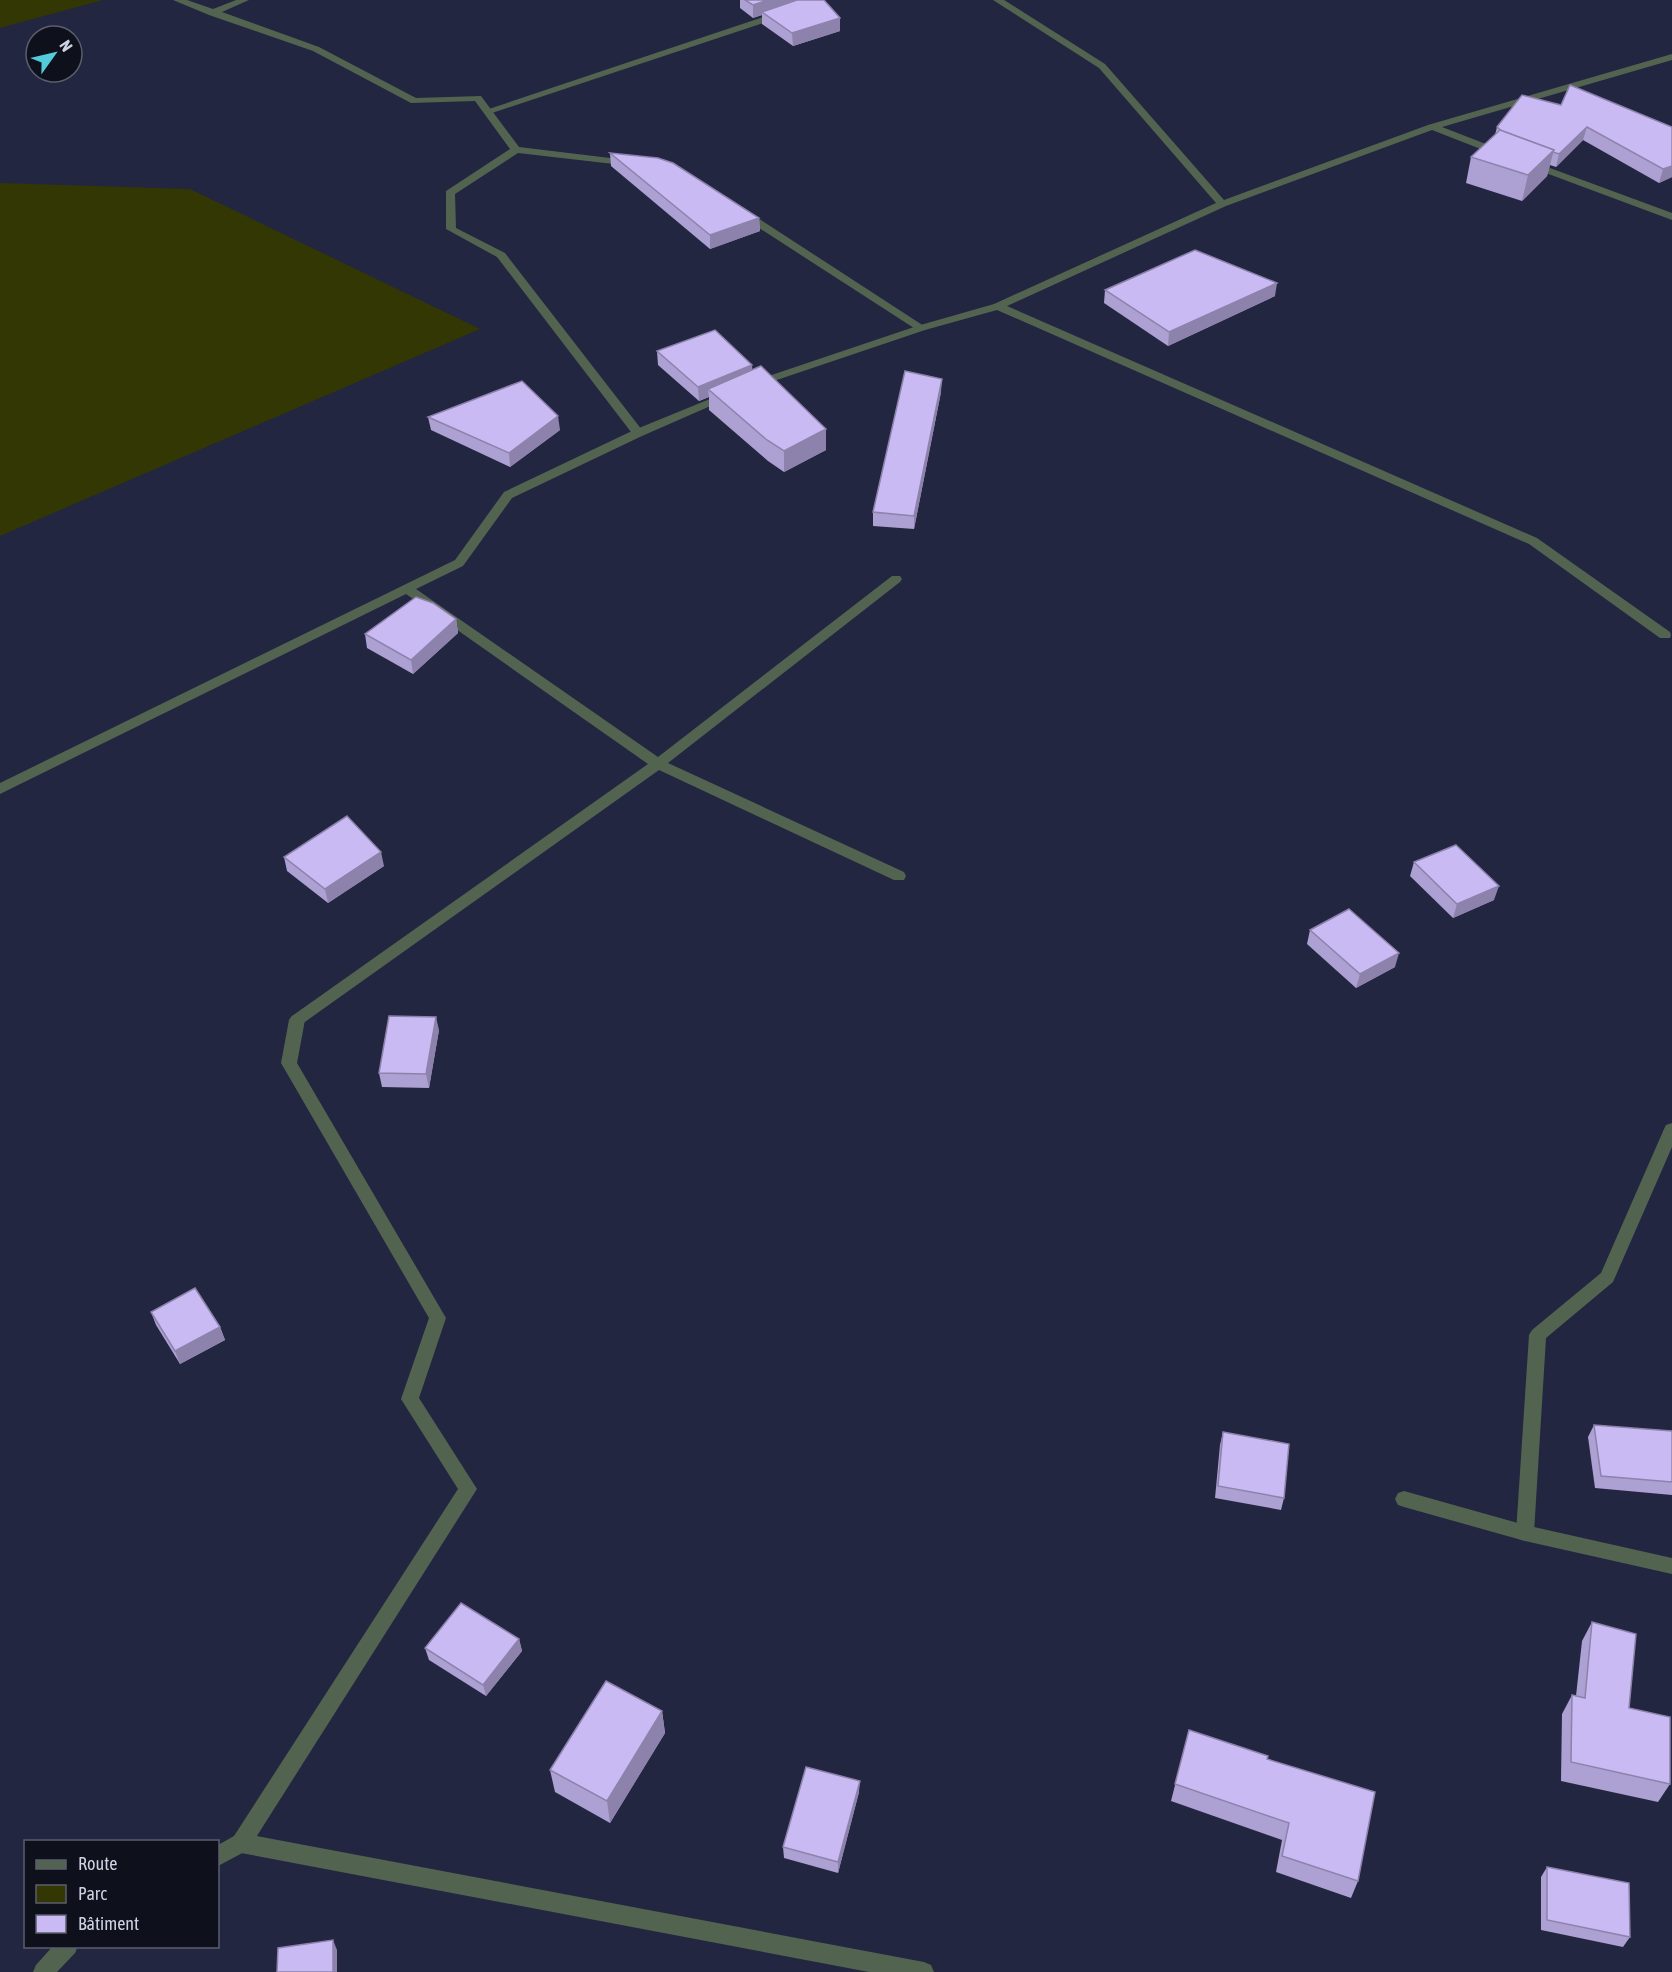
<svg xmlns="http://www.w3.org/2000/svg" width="1672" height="1972" font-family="'Asap Condensed',sans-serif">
	<rect width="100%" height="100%" fill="#222641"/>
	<g fill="#323704">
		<path d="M 0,0 L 103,0 L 0,28 Z"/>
		<path d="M 0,183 L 190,189 L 480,329 L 0,536 Z"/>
	</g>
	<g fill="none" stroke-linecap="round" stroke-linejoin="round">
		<g fill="#526350" fill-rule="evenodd">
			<path d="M 173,0 L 187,0 L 213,9 L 236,0 L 249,0 L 222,12 L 319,47 L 416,98 L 481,96 L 519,147 L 635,161 L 636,163 L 631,166 L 518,153 L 455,194 L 456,228 L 505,253 L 642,430 L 642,436 L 634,436 L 497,257 L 446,229 L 446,191 L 510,149 L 475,101 L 411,103 L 313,51 L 209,15 Z"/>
			<path d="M 743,210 L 747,211 L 927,328 L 925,330 L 917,330 L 739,215 L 739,211 Z"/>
			<path d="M 297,1014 L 302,1016 L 305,1020 L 297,1063 L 446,1318 L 419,1398 L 477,1489 L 248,1850 L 218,1866 L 218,1845 L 234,1836 L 458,1489 L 401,1399 L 429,1318 L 281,1063 L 289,1020 L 292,1016 Z"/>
			<path d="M 1672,1123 L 1672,1147 L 1613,1282 L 1546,1338 L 1534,1533 L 1531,1539 L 1525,1541 L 1519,1539 L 1516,1533 L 1529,1335 L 1532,1330 L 1601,1273 L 1664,1129 L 1666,1125 Z"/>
			<path d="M 53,1946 L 78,1946 L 75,1953 L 57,1972 L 33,1972 L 36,1965 Z"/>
		</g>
		<g fill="#526350" fill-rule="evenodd">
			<path d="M 993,0 L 1004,0 L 1105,64 L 1224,200 L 1428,125 L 1672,54 L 1672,60 L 1442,127 L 1504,151 L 1504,155 L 1496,155 L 1432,130 L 1226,206 L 1007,306 L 1537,538 L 1670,632 L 1671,635 L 1670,638 L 1660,638 L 1529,544 L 997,310 L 925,330 L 759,386 L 751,386 L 751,382 L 917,326 L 994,304 L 1216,203 L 1099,68 Z"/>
			<path d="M 781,11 L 786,14 L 784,16 L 492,113 L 483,111 Z"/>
			<path d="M 1531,161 L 1672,213 L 1672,220 L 1527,166 L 1526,164 Z"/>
			<path d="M 727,392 L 731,393 L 731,397 L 642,436 L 512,498 L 463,566 L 416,589 L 658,757 L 892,576 L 900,576 L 902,579 L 900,582 L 668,763 L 904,872 L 906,876 L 904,880 L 894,880 L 659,770 L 302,1024 L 292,1024 L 289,1020 L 292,1016 L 648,764 L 406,594 L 0,794 L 0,783 L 455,560 L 504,492 L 634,430 Z"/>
			<path d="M 1404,1491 L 1525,1525 L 1672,1558 L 1672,1574 L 1525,1541 L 1404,1507 L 1398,1505 L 1395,1499 L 1398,1493 Z"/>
			<path d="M 241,1833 L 924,1962 L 931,1965 L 934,1972 L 869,1972 L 241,1853 L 234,1850 L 231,1843 L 234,1836 Z"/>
		</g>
	</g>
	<g fill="#ada0d2">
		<path d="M 740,0 L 824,0 L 840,18 L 840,31 L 793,46 L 762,24 L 762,15 L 753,18 L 740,8 Z"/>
		<path d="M 1561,105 L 1672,127 L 1672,177 L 1659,183 L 1583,140 L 1556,167 L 1550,165 L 1547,176 L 1522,201 L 1466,183 L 1471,157 L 1495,135 L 1497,127 Z"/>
		<path d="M 610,153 L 759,218 L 760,231 L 710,249 L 611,166 Z"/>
		<path d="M 1105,290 L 1275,296 L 1168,346 L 1104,303 Z"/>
		<path d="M 657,351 L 752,370 L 826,450 L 784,472 L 768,461 L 709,410 L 709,397 L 699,401 L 658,365 Z"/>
		<path d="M 941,392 L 914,529 L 873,526 L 873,512 Z"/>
		<path d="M 428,417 L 560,430 L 510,467 L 431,430 Z"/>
		<path d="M 456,619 L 458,633 L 413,674 L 367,648 L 365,634 Z"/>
		<path d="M 284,857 L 384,866 L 328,903 L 287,871 Z"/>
		<path d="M 1414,862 L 1494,900 L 1453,918 L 1410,876 Z"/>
		<path d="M 1310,930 L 1395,967 L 1356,988 L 1307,944 Z"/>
		<path d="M 439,1030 L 429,1088 L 382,1087 L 379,1073 Z"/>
		<path d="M 151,1312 L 220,1327 L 225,1340 L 180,1364 L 156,1325 Z"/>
		<path d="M 1594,1425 L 1672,1431 L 1672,1495 L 1595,1488 L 1588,1437 Z"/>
		<path d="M 1223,1432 L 1284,1498 L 1281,1510 L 1215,1498 L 1220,1445 Z"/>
		<path d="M 1592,1622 L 1629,1708 L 1670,1784 L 1658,1802 L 1561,1781 L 1562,1714 L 1572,1695 L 1576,1696 L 1582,1641 Z"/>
		<path d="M 519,1639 L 522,1651 L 486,1696 L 429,1660 L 425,1648 Z"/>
		<path d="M 662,1711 L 665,1733 L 610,1823 L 555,1792 L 550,1770 Z"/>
		<path d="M 1189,1730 L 1267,1759 L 1358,1881 L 1351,1898 L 1276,1872 L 1282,1840 L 1171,1801 Z"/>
		<path d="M 859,1792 L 838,1873 L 784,1858 L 783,1847 Z"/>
		<path d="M 1547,1867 L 1630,1937 L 1623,1947 L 1541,1930 L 1541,1877 Z"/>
	</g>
	<g fill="#8d82ab">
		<path d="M 768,0 L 806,0 L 762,12 L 762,15 L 753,18 L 753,5 Z"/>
		<path d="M 840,18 L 840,31 L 793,46 L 792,33 Z"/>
		<path d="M 1587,127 L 1583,140 L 1556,167 L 1559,154 Z"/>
		<path d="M 1554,150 L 1547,176 L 1522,201 L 1528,175 Z"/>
		<path d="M 1672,166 L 1672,177 L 1659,183 L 1663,169 Z"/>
		<path d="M 759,218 L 760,231 L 710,249 L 710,235 Z"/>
		<path d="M 1277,283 L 1275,296 L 1168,346 L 1169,332 Z"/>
		<path d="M 752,365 L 753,379 L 708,389 L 709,397 L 699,401 L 698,387 Z"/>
		<path d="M 942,379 L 941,392 L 914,529 L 914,516 Z"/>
		<path d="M 558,416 L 560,430 L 510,467 L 509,453 Z"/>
		<path d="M 826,429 L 826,450 L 784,472 L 784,451 Z"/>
		<path d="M 456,619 L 458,633 L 413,674 L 411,660 Z"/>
		<path d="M 381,852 L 384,866 L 328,903 L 325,889 Z"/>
		<path d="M 1499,886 L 1494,900 L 1453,918 L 1457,904 Z"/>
		<path d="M 1399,953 L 1395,967 L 1356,988 L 1360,974 Z"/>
		<path d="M 436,1017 L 439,1030 L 429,1088 L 426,1074 Z"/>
		<path d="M 220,1327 L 225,1340 L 180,1364 L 175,1351 Z"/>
		<path d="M 519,1639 L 522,1651 L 486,1696 L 483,1685 Z"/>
		<path d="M 662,1711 L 665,1733 L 610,1823 L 607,1801 Z"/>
		<path d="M 860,1781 L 859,1792 L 838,1873 L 838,1862 Z"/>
		<path d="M 333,1940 L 337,1950 L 337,1972 L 333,1972 Z"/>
	</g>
	<g fill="#c9baf4" stroke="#8d82ab" stroke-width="1.5">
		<path d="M 745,0 L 768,0 L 753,5 Z"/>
		<path d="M 797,0 L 824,0 L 840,18 L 792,33 L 762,12 Z"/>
		<path d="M 1570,85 L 1672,127 L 1672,166 L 1663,169 L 1587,127 L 1559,154 L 1553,152 L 1554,150 L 1502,131 L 1497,127 L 1522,95 L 1561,105 Z"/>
		<path d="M 1500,130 L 1554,150 L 1528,175 L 1471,157 Z"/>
		<path d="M 610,153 L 658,158 L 673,163 L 759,218 L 710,235 Z"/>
		<path d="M 1195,250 L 1277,283 L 1169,332 L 1105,290 Z"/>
		<path d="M 715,330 L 752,365 L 698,387 L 657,351 Z"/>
		<path d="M 761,366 L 826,429 L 784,451 L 767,440 L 708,389 Z"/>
		<path d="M 905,371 L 942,379 L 914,516 L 873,512 Z"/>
		<path d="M 522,381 L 558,416 L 509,453 L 428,417 Z"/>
		<path d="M 416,597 L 433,603 L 456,619 L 411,660 L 365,634 Z"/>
		<path d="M 347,816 L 381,852 L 325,889 L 284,857 Z"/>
		<path d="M 1456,845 L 1499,886 L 1457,904 L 1414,862 Z"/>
		<path d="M 1349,909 L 1399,953 L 1360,974 L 1310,930 Z"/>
		<path d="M 389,1016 L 436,1017 L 426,1074 L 379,1073 Z"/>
		<path d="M 195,1288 L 220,1327 L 175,1351 L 151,1312 Z"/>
		<path d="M 1594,1425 L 1672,1431 L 1672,1482 L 1601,1476 Z"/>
		<path d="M 1223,1432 L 1289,1444 L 1284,1498 L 1218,1486 Z"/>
		<path d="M 461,1603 L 519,1639 L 483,1685 L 425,1648 Z"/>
		<path d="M 1592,1622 L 1636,1634 L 1629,1708 L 1670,1717 L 1670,1784 L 1571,1762 L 1572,1695 L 1585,1698 Z"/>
		<path d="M 606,1681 L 662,1711 L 607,1801 L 550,1770 Z"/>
		<path d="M 1189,1730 L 1268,1756 L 1267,1759 L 1375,1792 L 1358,1881 L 1282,1856 L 1289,1823 L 1175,1784 Z"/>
		<path d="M 806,1767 L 860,1781 L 838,1862 L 783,1847 Z"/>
		<path d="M 1547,1867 L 1629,1883 L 1630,1937 L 1547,1920 Z"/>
		<path d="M 333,1940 L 333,1972 L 277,1972 L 278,1948 Z"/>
	</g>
	<rect x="24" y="1840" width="195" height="108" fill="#0e101c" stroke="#5b5e6c" stroke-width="1.5"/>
	<rect x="36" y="1860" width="30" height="9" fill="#526350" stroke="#5b5e6c" stroke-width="1.5"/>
	<text x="78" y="1870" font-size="18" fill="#ced3e4">Route</text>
	<rect x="36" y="1885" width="30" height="18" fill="#323704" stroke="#5b5e6c" stroke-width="1.5"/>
	<text x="78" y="1900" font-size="18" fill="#ced3e4">Parc</text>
	<rect x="36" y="1915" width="30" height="18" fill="#c9baf4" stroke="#5b5e6c" stroke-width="1.5"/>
	<text x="78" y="1930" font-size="18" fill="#ced3e4">Bâtiment</text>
	<g transform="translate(54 54) rotate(56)"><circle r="28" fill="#0e101c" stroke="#5b5e6c" stroke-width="1.5"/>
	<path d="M0-4.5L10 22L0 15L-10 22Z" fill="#53cbda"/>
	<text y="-9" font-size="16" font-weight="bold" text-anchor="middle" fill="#ced3e4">N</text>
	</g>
</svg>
